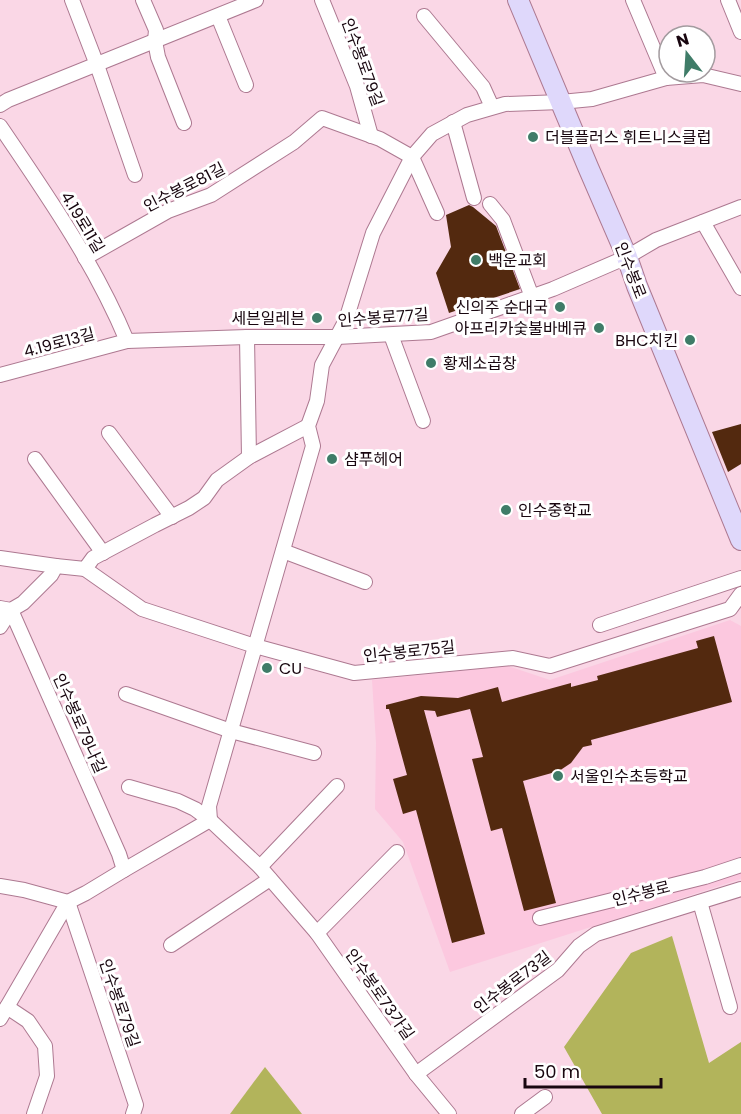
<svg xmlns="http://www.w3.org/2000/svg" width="741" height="1114" font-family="Poppins,'Noto Sans KR',sans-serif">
	<rect width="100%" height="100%" fill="#fad7e6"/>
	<path fill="#fcc8df" d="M 730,620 L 741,626 L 741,879 L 450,972 L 403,842 L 375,809 L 376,743 L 372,680 L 508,666 L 550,680 Z"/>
	<g fill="#b2b45b">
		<path d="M 672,936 L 709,1063 L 741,1042 L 741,1114 L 602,1114 L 564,1047 L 631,953 Z"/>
		<path d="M 265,1067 L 302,1114 L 230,1114 Z"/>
	</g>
	<g fill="#53290f">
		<path d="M 469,205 L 473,207 L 496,226 L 520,289 L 449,313 L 436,273 L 451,247 L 446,215 Z"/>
		<path d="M 741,424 L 741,464 L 728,472 L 712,432 Z"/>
		<path d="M 714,636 L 732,702 L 591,740 L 592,745 L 583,747 L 571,763 L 559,771 L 523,781 L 556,903 L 524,911 L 502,828 L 491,831 L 472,759 L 483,757 L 470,709 L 437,717 L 435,711 L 424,710 L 485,934 L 452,943 L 416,810 L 403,814 L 393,779 L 407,775 L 389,709 L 386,709 L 386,705 L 421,696 L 458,698 L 498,687 L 502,702 L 571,683 L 571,687 L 598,680 L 597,676 L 698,648 L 696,641 Z"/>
	</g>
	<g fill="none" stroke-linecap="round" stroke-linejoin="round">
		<g stroke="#ad7991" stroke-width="16">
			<g id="minor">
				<path d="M 72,0 L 97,65 L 135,175"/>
				<path d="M 143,0 L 156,30 L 155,41 L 158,57 L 184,123"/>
				<path d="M 322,0 L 357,86 L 371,136"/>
				<path d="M 633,0 L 666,78"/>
				<path d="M 728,0 L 741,32"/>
				<path d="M 218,16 L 246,85"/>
				<path d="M 424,16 L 483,87 L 492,107"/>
				<path d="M 0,105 L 8,100 L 256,0"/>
				<path d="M 453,122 L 474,198"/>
				<path d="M 0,126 C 47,195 95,264 127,341"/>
				<path d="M 490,204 L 503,220 L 532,297"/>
				<path d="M 703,222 L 741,288"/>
				<path d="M 85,258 L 168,211 L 211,195 L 294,142 L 322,118 L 380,139 L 412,157 L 437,213"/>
				<path d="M 391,335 L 423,421"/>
				<path d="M 247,337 L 249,457"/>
				<path d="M 0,375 L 127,341 L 247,337 L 337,337 L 431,332 L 553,289 L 627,257 L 656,240 L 741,207"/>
				<path d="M 109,433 L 172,517"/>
				<path d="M 35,459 L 103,553"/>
				<path d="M 283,551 L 365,582"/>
				<path d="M 0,558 L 56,566"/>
				<path d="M 85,569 L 142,609 L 255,646 L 354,673 L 513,658 L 550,666 L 730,609 L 741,594"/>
				<path d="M 0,608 L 11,610 L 23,603 L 51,575 L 56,566 L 85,569 L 93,558 L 155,525 L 189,508 L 204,498 L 217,480 L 249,457 L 308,426"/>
				<path d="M 11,610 L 119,854 L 124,870"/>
				<path d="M 600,625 L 741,578"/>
				<path d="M 0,627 L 11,610"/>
				<path d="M 126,694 L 231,731 L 314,753"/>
				<path d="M 129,787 L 178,801 L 195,809 L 210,820 L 260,867 L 317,933 L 416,1074 L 449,1114"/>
				<path d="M 210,820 L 209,806 L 313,446 L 308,426 L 317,401 L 322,365 L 346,320 L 373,233 L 412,157 L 432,134 L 467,115 L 505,104 L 561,102 L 592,99 L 666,78 L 703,75 L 741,84"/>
				<path d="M 260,867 L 337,786"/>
				<path d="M 0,886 L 24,890 L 68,902 L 136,1105 L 133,1114"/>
				<path d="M 700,902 L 730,1007"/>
				<path d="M 540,918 L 705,877 L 741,865"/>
				<path d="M 317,933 L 397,852"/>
				<path d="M 171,945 L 270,879"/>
				<path d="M 7,1007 L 28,1021 L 45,1046 L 47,1076 L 34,1114"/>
				<path d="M 0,1019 L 68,902 L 86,893 L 124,870 L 210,820"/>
				<path d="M 416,1074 L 558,970 L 579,946 L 596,934 L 741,889"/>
				<path d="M 522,1114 L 545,1097"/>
			</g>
		</g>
		<g stroke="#ad7991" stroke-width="22">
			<path id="secondary" d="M 518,0 L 588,167 L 627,257 L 637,286 L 741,540"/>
		</g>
		<use href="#minor" stroke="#fff" stroke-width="14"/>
		<use href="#secondary" stroke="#dfd8fb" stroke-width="20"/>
	</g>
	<g fill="#3f7c68" stroke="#fff" stroke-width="2">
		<circle cx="533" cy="137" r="6"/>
		<circle cx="476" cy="260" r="6"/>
		<circle cx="560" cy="307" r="6"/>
		<circle cx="317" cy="318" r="6"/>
		<circle cx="599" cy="328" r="6"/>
		<circle cx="690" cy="340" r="6"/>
		<circle cx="431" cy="363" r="6"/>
		<circle cx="332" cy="459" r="6"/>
		<circle cx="506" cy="510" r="6"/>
		<circle cx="267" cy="668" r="6"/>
		<circle cx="558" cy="776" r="6"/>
	</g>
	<g text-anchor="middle" stroke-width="6" stroke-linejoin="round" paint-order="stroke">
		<g font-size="16" fill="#18060f" stroke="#fff">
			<text transform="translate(363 62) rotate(70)" y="6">인수봉로79길</text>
			<text transform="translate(184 187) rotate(-27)" y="6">인수봉로81길</text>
			<text transform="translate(83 222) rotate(59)" y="6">4.19로11길</text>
			<text transform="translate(631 270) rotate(69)" y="6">인수봉로</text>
			<text transform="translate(383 317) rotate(-4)" y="6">인수봉로77길</text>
			<text transform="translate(59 342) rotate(-15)" y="6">4.19로13길</text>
			<text transform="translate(409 651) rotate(-6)" y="6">인수봉로75길</text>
			<text transform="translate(80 723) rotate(66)" y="6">인수봉로79나길</text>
			<text transform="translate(641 893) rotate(-14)" y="6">인수봉로</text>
			<text transform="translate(512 982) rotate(-37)" y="6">인수봉로73길</text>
			<text transform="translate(380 994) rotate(55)" y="6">인수봉로73가길</text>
			<text transform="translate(120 1003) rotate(71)" y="6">인수봉로79길</text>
		</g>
		<g font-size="16" fill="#18060f" stroke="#fff" text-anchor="start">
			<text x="545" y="143">더블플러스 휘트니스클럽</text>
			<text x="488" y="266">백운교회</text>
			<text x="548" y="313" text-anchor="end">신의주 순대국</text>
			<text x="305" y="324" text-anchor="end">세븐일레븐</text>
			<text x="587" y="334" text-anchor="end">아프리카숯불바베큐</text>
			<text x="678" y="346" text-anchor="end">BHC치킨</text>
			<text x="443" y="369">황제소곱창</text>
			<text x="344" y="465">샴푸헤어</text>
			<text x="518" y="516">인수중학교</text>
			<text x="279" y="674">CU</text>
			<text x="570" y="782">서울인수초등학교</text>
		</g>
	</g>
	<g transform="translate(687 54) rotate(343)"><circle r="28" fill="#ffffff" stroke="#a39b9f" stroke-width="1.5"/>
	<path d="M0-4.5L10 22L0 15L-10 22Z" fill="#3f7c68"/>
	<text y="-9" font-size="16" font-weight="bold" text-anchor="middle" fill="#18060f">N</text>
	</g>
	<path d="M525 1078v9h136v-9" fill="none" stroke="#18060f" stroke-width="3"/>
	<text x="534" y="1078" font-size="18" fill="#18060f" stroke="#ffffff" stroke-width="4.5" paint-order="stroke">50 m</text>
</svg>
